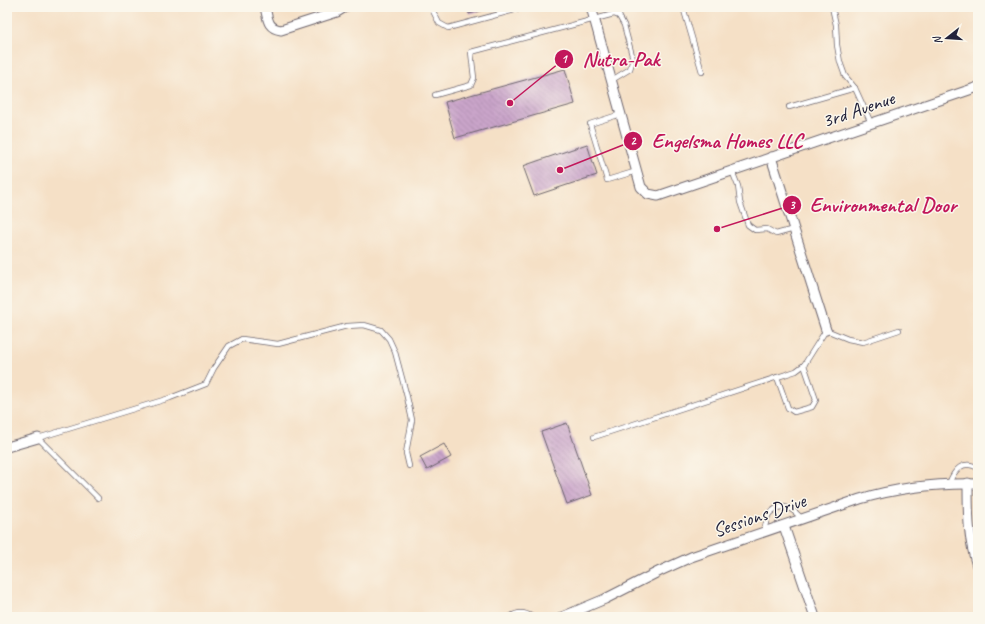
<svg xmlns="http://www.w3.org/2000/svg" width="985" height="624" font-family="Caveat,sans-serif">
	<defs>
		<pattern id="building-back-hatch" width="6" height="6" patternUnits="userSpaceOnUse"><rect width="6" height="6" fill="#caa5ca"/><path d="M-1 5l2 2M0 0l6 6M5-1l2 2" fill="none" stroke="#a486a5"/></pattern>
	</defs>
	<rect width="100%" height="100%" fill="#fbf7ec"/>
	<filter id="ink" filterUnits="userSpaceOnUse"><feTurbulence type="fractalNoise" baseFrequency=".025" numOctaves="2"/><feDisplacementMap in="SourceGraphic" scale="8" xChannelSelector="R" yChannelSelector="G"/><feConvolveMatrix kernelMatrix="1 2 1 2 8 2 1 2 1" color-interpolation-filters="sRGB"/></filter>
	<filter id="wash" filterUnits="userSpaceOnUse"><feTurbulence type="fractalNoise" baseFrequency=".012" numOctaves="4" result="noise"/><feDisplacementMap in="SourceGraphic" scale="16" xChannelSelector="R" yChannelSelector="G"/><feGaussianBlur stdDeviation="0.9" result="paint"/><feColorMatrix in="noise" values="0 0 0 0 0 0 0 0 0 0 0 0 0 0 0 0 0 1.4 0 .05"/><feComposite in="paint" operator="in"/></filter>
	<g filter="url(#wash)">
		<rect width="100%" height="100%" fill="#f5e0c6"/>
		<g id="blocks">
			<g fill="url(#building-back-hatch)">
				<path d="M 468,7 L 487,7 L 487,9 L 469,14 Z"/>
				<path d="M 565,69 L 575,104 L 455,138 L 445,102 Z"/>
				<path d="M 587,144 L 597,175 L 534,196 L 523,166 Z"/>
				<path d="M 567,423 L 592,495 L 567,504 L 541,432 Z"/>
				<path d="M 444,444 L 451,457 L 427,470 L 420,457 Z"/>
			</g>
		</g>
	</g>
	<g filter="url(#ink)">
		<use href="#blocks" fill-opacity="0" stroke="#6c646c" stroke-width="1"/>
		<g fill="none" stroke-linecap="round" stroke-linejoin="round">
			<g stroke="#6c646c" stroke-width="6">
				<g id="service">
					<path d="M 431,7 L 439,23 L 448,28 L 526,7"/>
					<path d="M 683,7 L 702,72"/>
					<path d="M 832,7 L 836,25 L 837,45 L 840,62 L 845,76 L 855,88 L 871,123"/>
					<path d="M 619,16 L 620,7"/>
					<path d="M 435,95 L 471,85 L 474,78 L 471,52 L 614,14 L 619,16 L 624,25 L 633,59 L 630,69 L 612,80"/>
					<path d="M 789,107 L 855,88"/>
					<path d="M 621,114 L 590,124 L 607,180 L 637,171"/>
					<path d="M 732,171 L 738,186 L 740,202 L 748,225 L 755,230 L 767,229 L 776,234 L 794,229"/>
					<path d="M 777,377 L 788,408 L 794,412 L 812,407 L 816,400 L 804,365"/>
					<path d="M 594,437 L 796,371 L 804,365 L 826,330 L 848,339 L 863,342 L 899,330"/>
					<path d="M 949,484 C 954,470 963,459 978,468"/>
					<path d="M 98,498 L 38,438 L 170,398 L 206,384 L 214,368 L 229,346 L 242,339 L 278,344 L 347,326 L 364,325 L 381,330 L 389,339 L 395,352 L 407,397 L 412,420 L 406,453 L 409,466"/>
					<path d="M 764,532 C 765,527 766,521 768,516 C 769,513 772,511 775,509 C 786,503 795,511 802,519"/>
					<path d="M 510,617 C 517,612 525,612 532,617"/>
				</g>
			</g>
			<g stroke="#6c646c" stroke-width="11">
				<g id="minor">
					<path d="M 265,7 C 268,19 267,28 281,30 L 337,12 L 345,7"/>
					<path d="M 591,7 L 641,187 L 648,194 L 658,196 L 978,87"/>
					<path d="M 771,157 L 826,330"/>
					<path d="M 7,447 L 38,438"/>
					<path d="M 968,483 C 968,515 968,539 978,569"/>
					<path d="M 784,526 L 815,617"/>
					<path d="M 562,617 L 605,599 L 660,571 L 691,557 L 860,499 C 900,487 936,483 978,484"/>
				</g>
			</g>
			<use href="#service" stroke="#fff" stroke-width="4.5"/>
			<use href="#minor" stroke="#fff" stroke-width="9"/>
		</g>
	</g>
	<g text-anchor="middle" stroke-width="3" stroke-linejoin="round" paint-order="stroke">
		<g font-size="20" fill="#22223b" stroke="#fbf7ec">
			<text transform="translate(858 109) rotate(-19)" y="7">3rd Avenue</text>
			<text transform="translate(759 515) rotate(-19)" y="7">Sessions Drive</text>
		</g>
	</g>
	<path fill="none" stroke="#c2185b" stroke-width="1.5" d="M510 103L564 59M560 170L633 141M717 229L792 205"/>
	<g fill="#c2185b" stroke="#fbf7ec" stroke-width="1.5">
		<circle cx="510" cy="103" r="4"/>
		<circle cx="560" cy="170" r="4"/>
		<circle cx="717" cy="229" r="4"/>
		<circle cx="564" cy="59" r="10"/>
		<circle cx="633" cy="141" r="10"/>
		<circle cx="792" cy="205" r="10"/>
	</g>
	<g font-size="12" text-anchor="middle" font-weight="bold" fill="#fff">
		<text x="564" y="63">1</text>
		<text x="633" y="145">2</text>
		<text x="792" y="209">3</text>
	</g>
	<g font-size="21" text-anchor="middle" font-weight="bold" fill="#c2185b" stroke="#fbf7ec" stroke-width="3" stroke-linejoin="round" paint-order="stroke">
		<text x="621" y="66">Nutra-Pak</text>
		<text x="727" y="148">Engelsma Homes LLC</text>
		<text x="883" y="212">Environmental Door</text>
	</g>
	<rect width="985" height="624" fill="none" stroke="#fbf7ec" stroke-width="24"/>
	<g transform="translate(947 38) rotate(253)" stroke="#fbf7ec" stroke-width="3" paint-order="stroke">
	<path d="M0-3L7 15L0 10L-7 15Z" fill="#22223b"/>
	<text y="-6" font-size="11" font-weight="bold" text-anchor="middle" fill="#22223b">N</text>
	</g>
</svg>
